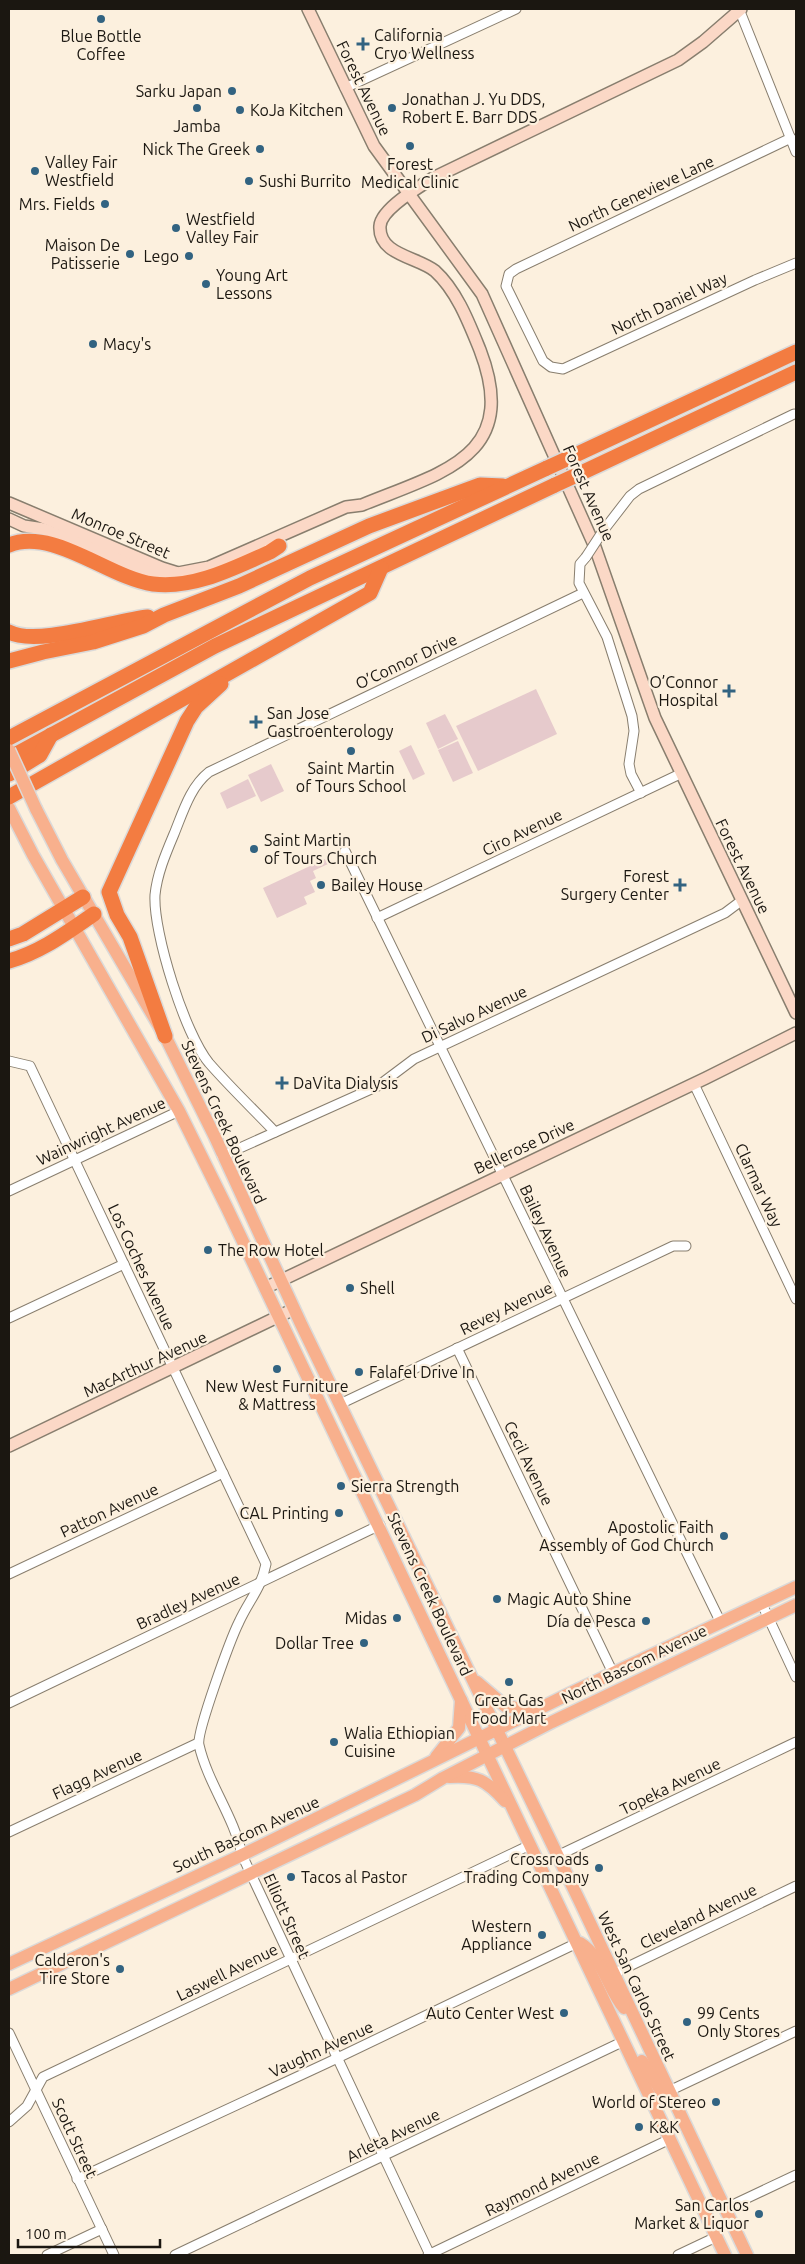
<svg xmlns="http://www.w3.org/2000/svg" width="805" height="2264" font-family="Ubuntu,sans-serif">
	<rect width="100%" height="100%" fill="#fcf0de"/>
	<g fill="#e6cacc">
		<path d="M 536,689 L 557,734 L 478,771 L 456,726 Z"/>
		<path d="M 445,714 L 458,739 L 438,749 L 426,723 Z"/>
		<path d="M 458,741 L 473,773 L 453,782 L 438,750 Z"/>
		<path d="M 411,745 L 425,774 L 413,780 L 399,751 Z"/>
		<path d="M 271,764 L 284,791 L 261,802 L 248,775 Z"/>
		<path d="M 248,779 L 256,796 L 227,809 L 220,793 Z"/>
		<path d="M 325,859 L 328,864 L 313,871 L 316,878 L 310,881 L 315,892 L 304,897 L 307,904 L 277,918 L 263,888 Z"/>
	</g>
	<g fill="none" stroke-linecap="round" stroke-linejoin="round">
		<g stroke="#887e6e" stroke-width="11">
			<g id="street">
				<path d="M 739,9 L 796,152"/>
				<path d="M 345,88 L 516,9"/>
				<path d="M 791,138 L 516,269 L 509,274 L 506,286 L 543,361 L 551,367 L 563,369 L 755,280 L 796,263"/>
				<path d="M 603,531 L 630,496 L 639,489 L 794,414"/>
				<path d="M 586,557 L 580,564 L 579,583 L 607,637 L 632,716 L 634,731 L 629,764 L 631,774 L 641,793"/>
				<path d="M 345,851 L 721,1623"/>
				<path d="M 377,918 L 680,774"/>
				<path d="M 9,1061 L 30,1066 L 266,1564 C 261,1589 249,1600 239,1622 C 231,1638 196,1733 199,1745 C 208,1784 234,1816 242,1855 L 430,2255"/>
				<path d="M 694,1084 L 796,1299"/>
				<path d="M 275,1132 C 253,1109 230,1087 209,1063 C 185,1034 153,933 155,895 C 157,874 166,853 174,834 C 183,812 190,787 209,772 L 583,593"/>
				<path d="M 222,1156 L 378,1086 L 414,1059 L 725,913 L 741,901"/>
				<path d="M 9,1191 L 179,1111"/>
				<path d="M 9,1318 L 124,1264"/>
				<path d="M 457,1348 L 613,1673"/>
				<path d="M 340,1404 L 673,1246 L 686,1246"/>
				<path d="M 9,1574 L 223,1473"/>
				<path d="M 762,1604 L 796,1677"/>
				<path d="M 9,1703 L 380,1525"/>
				<path d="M 9,1832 L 198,1743"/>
				<path d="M 557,1856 L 796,1742"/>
				<path d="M 613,1974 L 796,1886"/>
				<path d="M 9,2033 L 114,2255"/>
				<path d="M 669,2091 L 796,2031"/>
				<path d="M 9,2122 L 27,2106 L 43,2077 L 530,1845"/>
				<path d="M 77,2179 L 327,2063 L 577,1943"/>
				<path d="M 724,2209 L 796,2175"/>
				<path d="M 47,2255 L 102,2229"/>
				<path d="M 175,2255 L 624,2041"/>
				<path d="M 428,2255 L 670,2139"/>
				<path d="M 678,2255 L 716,2237"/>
			</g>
		</g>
		<g stroke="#887e6e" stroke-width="14">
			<g id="secondary">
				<path d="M 308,9 L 374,146 L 482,294 L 595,547 L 655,718 L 796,1013"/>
				<path d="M 9,503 L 162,568 L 178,573 L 209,567 L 346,507 L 362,505 C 442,472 521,457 480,350 C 469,323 457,291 435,271 C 418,257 378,255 380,226 C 381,209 420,186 435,177 L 678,60 L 703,42 L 741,9"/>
				<path d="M 9,519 L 24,526 L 44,529 L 151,573 L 171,578"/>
				<path d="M 265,1288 L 706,1078 L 796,1033"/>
				<path d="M 9,1446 L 294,1309"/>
			</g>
		</g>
		<g stroke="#dbdad9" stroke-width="15">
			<g id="primary">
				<path d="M 9,808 L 33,855 L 179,1111 L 227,1208 L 725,2255"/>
				<path d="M 36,809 L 62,860 L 165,1036 L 215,1137 L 301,1324 L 581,1904 L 747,2255"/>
				<path d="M 477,1682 L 505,1706 L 535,1711"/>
				<path d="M 436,1757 L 459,1728 L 461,1700"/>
				<path d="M 449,1777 C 477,1775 486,1780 505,1801"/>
				<path d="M 580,1943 C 602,1956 608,1989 624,2008"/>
				<path d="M 9,1964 L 242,1855 L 573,1692 L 796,1587"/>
				<path d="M 9,1989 L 415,1795 L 443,1778 L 552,1722 L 796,1605"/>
				<path d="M 642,2061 L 661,2091 L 668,2091"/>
			</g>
		</g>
		<g stroke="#dbdad9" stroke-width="18">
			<g id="highway">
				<path d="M 571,457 L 796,352"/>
				<path d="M 579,474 L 796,372"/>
				<path d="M 9,545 C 53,527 109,578 153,584 C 194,589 234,568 270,552 L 279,546"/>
				<path d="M 9,632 C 37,647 116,620 148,617"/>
				<path d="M 9,661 L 43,652 L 93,642 L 143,626 L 164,615 L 239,586 L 369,526 L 480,485 L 503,486"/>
				<path d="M 9,738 L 310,578 L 547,468"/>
				<path d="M 9,758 L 215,646 L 555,485"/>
				<path d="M 9,774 L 40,755 L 51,735"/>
				<path d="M 9,797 L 370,593 L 381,568"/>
				<path d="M 9,939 L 23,934 L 83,897"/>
				<path d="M 9,961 C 41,952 66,933 94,914"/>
				<path d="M 165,1036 L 130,937 L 117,915 L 109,892 L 187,721 L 196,707 L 221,684"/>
			</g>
		</g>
		<use href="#street" stroke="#fff" stroke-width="9"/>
		<use href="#secondary" stroke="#fbd8c6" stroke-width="11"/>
		<use href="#primary" stroke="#f8b08d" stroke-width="12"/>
		<use href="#highway" stroke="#f37c41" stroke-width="15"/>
		<g stroke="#887e6e" stroke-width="11" stroke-linecap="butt">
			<path id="street-bridge" d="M 586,557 L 603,531"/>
		</g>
		<g stroke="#dbdad9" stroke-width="15" stroke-linecap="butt">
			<path id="primary-bridge" d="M 9,750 L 36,809"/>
		</g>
		<g stroke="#dbdad9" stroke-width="18" stroke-linecap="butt">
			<g id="highway-bridge">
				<path d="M 547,468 L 571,457"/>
				<path d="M 555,485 L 579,474"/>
			</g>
		</g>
		<use href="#street-bridge" stroke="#fff" stroke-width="9"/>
		<use href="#primary-bridge" stroke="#f8b08d" stroke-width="12"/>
		<use href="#highway-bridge" stroke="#f37c41" stroke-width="15"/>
	</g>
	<g fill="#326381" stroke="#fcf0de" stroke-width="2">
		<circle cx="101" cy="19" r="5"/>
		<path d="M360.5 36.5h5v5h5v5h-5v5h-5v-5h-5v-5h5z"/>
		<circle cx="232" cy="91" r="5"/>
		<circle cx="197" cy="108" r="5"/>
		<circle cx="392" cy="108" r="5"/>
		<circle cx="240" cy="110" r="5"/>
		<circle cx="410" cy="146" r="5"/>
		<circle cx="260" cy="149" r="5"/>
		<circle cx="35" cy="171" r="5"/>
		<circle cx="249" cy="181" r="5"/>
		<circle cx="105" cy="204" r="5"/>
		<circle cx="176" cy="228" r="5"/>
		<circle cx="130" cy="254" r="5"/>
		<circle cx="189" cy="256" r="5"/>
		<circle cx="206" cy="284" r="5"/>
		<circle cx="93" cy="344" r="5"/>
		<path d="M726.5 683.5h5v5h5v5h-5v5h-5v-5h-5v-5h5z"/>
		<path d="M253.5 714.5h5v5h5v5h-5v5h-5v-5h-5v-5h5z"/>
		<circle cx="351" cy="751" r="5"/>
		<circle cx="254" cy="849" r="5"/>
		<circle cx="321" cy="885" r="5"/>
		<path d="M677.5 877.5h5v5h5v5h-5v5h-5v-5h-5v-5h5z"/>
		<path d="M279.5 1075.5h5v5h5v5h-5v5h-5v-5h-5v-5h5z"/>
		<circle cx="208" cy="1250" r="5"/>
		<circle cx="350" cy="1288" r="5"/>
		<circle cx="277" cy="1369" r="5"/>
		<circle cx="359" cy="1372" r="5"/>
		<circle cx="341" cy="1486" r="5"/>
		<circle cx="339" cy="1513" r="5"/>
		<circle cx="724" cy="1536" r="5"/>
		<circle cx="497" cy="1599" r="5"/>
		<circle cx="397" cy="1618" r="5"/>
		<circle cx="646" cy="1621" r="5"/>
		<circle cx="364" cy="1643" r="5"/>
		<circle cx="509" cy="1682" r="5"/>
		<circle cx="334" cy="1742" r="5"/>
		<circle cx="599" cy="1868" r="5"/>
		<circle cx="291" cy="1877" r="5"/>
		<circle cx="542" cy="1935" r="5"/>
		<circle cx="120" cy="1969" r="5"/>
		<circle cx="564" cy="2013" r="5"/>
		<circle cx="687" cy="2022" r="5"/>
		<circle cx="716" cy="2102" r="5"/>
		<circle cx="639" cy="2127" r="5"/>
		<circle cx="759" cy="2214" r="5"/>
	</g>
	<g text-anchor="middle" stroke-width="4.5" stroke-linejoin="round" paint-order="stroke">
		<g font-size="16" fill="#1b1711" stroke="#fcf0de" text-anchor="start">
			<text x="374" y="41">California<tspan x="374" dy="18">Cryo Wellness</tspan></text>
			<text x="101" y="42" text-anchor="middle">Blue Bottle<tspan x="101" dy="18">Coffee</tspan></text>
			<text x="222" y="97" text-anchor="end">Sarku Japan</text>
			<text x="402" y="105">Jonathan J. Yu DDS,<tspan x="402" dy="18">Robert E. Barr DDS</tspan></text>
			<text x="250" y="116">KoJa Kitchen</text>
			<text x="197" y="132" text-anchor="middle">Jamba</text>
			<text x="250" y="155" text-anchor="end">Nick The Greek</text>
			<text x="45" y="168">Valley Fair<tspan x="45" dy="18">Westfield</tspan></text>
			<text x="410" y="170" text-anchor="middle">Forest<tspan x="410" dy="18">Medical Clinic</tspan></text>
			<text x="259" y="187">Sushi Burrito</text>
			<text x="95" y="210" text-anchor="end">Mrs. Fields</text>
			<text x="186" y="225">Westfield<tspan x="186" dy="18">Valley Fair</tspan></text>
			<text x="120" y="251" text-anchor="end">Maison De<tspan x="120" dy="18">Patisserie</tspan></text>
			<text x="179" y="262" text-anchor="end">Lego</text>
			<text x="216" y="281">Young Art<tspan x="216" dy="18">Lessons</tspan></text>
			<text x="103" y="350">Macy's</text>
			<text x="718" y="688" text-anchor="end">O’Connor<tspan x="718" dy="18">Hospital</tspan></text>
			<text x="267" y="719">San Jose<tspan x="267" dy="18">Gastroenterology</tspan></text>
			<text x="351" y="774" text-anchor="middle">Saint Martin<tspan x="351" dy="18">of Tours School</tspan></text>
			<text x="264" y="846">Saint Martin<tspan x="264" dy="18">of Tours Church</tspan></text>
			<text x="669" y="882" text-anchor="end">Forest<tspan x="669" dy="18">Surgery Center</tspan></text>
			<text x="331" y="891">Bailey House</text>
			<text x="293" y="1089">DaVita Dialysis</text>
			<text x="218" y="1256">The Row Hotel</text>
			<text x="360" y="1294">Shell</text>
			<text x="369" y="1378">Falafel Drive In</text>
			<text x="277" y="1392" text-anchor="middle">New West Furniture<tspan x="277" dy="18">&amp; Mattress</tspan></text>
			<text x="351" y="1492">Sierra Strength</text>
			<text x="329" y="1519" text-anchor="end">CAL Printing</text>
			<text x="714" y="1533" text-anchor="end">Apostolic Faith<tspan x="714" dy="18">Assembly of God Church</tspan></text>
			<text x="507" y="1605">Magic Auto Shine</text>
			<text x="387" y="1624" text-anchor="end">Midas</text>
			<text x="636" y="1627" text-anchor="end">Día de Pesca</text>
			<text x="354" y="1649" text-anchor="end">Dollar Tree</text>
			<text x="509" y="1706" text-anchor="middle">Great Gas<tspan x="509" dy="18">Food Mart</tspan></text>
			<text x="344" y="1739">Walia Ethiopian<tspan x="344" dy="18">Cuisine</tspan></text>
			<text x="589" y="1865" text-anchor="end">Crossroads<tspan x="589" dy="18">Trading Company</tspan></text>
			<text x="301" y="1883">Tacos al Pastor</text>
			<text x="532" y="1932" text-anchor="end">Western<tspan x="532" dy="18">Appliance</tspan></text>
			<text x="110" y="1966" text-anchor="end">Calderon's<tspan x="110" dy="18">Tire Store</tspan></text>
			<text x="554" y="2019" text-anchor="end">Auto Center West</text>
			<text x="697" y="2019">99 Cents<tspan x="697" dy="18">Only Stores</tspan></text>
			<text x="706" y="2108" text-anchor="end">World of Stereo</text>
			<text x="649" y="2133">K&amp;K</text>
			<text x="749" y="2211" text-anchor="end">San Carlos<tspan x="749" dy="18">Market &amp; Liquor</tspan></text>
		</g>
		<g font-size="16" fill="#1b1711" stroke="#fcf0de">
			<text transform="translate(364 88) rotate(64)" y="6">Forest Avenue</text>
			<text transform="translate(641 193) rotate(-25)" y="6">North Genevieve Lane</text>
			<text transform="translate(669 303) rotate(-25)" y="6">North Daniel Way</text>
			<text transform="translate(589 493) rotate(66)" y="6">Forest Avenue</text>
			<text transform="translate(121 533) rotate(23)" y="6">Monroe Street</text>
			<text transform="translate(406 661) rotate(-25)" y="6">O’Connor Drive</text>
			<text transform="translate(522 832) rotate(-26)" y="6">Ciro Avenue</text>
			<text transform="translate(743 866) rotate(64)" y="6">Forest Avenue</text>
			<text transform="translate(474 1014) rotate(-25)" y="6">Di Salvo Avenue</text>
			<text transform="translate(224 1122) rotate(65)" y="6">Stevens Creek Boulevard</text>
			<text transform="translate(101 1131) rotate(-25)" y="6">Wainwright Avenue</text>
			<text transform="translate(524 1146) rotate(-25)" y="6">Bellerose Drive</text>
			<text transform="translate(759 1185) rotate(65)" y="6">Clarmar Way</text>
			<text transform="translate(546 1231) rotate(65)" y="6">Bailey Avenue</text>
			<text transform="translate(142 1267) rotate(65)" y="6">Los Coches Avenue</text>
			<text transform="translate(506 1308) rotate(-26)" y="6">Revey Avenue</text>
			<text transform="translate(145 1364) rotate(-25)" y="6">MacArthur Avenue</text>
			<text transform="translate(529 1463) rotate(64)" y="6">Cecil Avenue</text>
			<text transform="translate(109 1510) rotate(-25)" y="6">Patton Avenue</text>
			<text transform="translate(430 1594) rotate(65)" y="6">Stevens Creek Boulevard</text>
			<text transform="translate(188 1601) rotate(-25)" y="6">Bradley Avenue</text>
			<text transform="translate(634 1664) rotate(-26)" y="6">North Bascom Avenue</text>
			<text transform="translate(97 1774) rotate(-25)" y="6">Flagg Avenue</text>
			<text transform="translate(670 1786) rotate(-26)" y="6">Topeka Avenue</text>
			<text transform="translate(246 1834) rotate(-25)" y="6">South Bascom Avenue</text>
			<text transform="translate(287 1916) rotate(66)" y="6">Elliott Street</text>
			<text transform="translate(698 1916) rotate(-26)" y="6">Cleveland Avenue</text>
			<text transform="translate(227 1972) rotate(-26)" y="6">Laswell Avenue</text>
			<text transform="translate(637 1986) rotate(65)" y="6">West San Carlos Street</text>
			<text transform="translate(321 2049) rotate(-25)" y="6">Vaughn Avenue</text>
			<text transform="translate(393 2135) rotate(-26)" y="6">Arleta Avenue</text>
			<text transform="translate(75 2138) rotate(65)" y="6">Scott Street</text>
			<text transform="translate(542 2184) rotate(-26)" y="6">Raymond Avenue</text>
		</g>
	</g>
	<rect width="805" height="2264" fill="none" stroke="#1b1711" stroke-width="20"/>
	<path d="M18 2239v8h142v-8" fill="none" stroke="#1b1711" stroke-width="2.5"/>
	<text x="25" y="2239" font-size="15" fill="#1b1711" stroke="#fcf0de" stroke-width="4" paint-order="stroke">100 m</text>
</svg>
